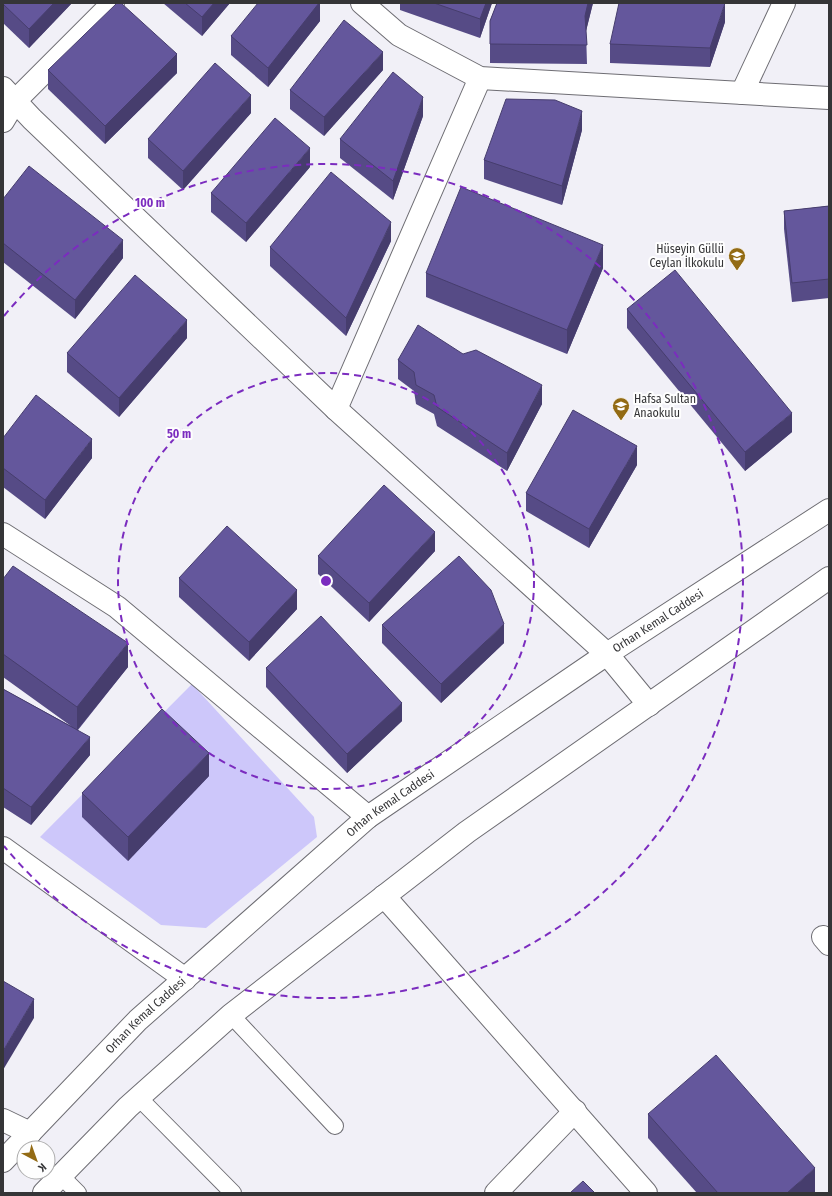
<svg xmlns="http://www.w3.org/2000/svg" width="832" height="1196" font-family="'Fira Sans Condensed',sans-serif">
	<rect width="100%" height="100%" fill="#f1f0f7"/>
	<path fill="#cdc7fa" d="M 192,684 L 314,817 L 317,837 L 206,928 L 161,925 L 40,837 Z"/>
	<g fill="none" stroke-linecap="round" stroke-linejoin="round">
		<g stroke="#6e6d73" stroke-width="18">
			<g id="service">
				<path d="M 231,1015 L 335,1126"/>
				<path d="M 139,1098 L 233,1193"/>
				<path d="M 61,1176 L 78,1193"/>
			</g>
		</g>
		<g stroke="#6e6d73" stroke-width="24">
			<g id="minor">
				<path d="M 362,3 L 399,35 L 480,78 L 829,98"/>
				<path d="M 742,93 L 784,3"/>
				<path d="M 3,121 L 15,101 L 113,3"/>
				<path d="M 336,409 L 480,78"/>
				<path d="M 3,534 L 117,607 L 368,817"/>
				<path d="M 3,848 L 185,979"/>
				<path d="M 384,896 L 646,1193"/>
				<path d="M 823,937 L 829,944"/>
				<path d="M 3,1120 L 30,1133"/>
				<path d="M 496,1193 L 575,1111"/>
			</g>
		</g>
		<g stroke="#6e6d73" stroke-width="24">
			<path id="tertiary" d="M 3,88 L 32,119 L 336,409 L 607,654 L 649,705"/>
		</g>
		<g stroke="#6e6d73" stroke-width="24">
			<g id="secondary">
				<path id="s1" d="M 3,1161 L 138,1020 L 368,817 L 607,654 L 829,510"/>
				<path d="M 44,1193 L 128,1107 L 231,1015 L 467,832 L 829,578"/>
			</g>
		</g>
		<use href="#service" stroke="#fff" stroke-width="16"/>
		<use href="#minor" stroke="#fff" stroke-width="22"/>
		<use href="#tertiary" stroke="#fff" stroke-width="22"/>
		<use href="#secondary" stroke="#fff" stroke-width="22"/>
	</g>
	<g fill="#564b86">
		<path d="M 3,3 L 72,3 L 29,48 L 3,23 Z"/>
		<path d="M 163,3 L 230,3 L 202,36 Z"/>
		<path d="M 320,3 L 320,21 L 268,87 L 231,55 L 231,36 Z"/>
		<path d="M 400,3 L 492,3 L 480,38 L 400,10 Z"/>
		<path d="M 497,3 L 593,3 L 586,31 L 587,64 L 490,63 L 490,21 Z"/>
		<path d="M 725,22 L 710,67 L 610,63 L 610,44 Z"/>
		<path d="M 48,70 L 177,73 L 105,144 L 48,89 Z"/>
		<path d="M 383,70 L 324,136 L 290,109 L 290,90 Z"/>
		<path d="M 251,113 L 183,190 L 148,158 L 148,139 Z"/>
		<path d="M 423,116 L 393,200 L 340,158 L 340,139 Z"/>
		<path d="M 582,130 L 562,205 L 484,179 L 484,160 Z"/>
		<path d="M 310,167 L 246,242 L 211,212 L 211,193 Z"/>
		<path d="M 3,199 L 123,258 L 75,319 L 3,262 Z"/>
		<path d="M 829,206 L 829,298 L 792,302 L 784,229 L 784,211 Z"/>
		<path d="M 391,241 L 346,336 L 270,266 L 270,247 Z"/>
		<path d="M 603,268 L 567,354 L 426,297 L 426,273 Z"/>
		<path d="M 627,309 L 792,432 L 745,471 L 627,328 Z"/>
		<path d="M 187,338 L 119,417 L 67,372 L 67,353 Z"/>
		<path d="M 398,360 L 542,404 L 507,471 L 437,426 L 434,414 L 416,404 L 414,391 L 398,379 Z"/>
		<path d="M 3,438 L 92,458 L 45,519 L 3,487 Z"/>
		<path d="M 637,465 L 589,548 L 526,511 L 526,493 Z"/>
		<path d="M 435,551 L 369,622 L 318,574 L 318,556 Z"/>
		<path d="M 179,578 L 297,609 L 249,661 L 179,597 Z"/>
		<path d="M 3,579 L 128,667 L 78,730 L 90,755 L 31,825 L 3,807 L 3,689 L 71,726 L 3,677 Z"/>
		<path d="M 382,625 L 504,643 L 441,703 L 382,643 Z"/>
		<path d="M 266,668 L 402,721 L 347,773 L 266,687 Z"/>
		<path d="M 209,776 L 128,861 L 82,817 L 82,793 Z"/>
		<path d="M 648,1114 L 815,1192 L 814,1193 L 697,1193 L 648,1138 Z"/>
	</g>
	<g fill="#463d6d">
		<path d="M 54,3 L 72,3 L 29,48 L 29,29 Z"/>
		<path d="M 214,3 L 230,3 L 202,36 L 202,17 Z"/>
		<path d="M 319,3 L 320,3 L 320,21 L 268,87 L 268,68 Z"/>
		<path d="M 486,3 L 492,3 L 480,38 L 480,19 Z"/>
		<path d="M 588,3 L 593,3 L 585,35 L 585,16 Z"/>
		<path d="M 725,3 L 725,22 L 710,67 L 710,48 Z"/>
		<path d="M 383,52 L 383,70 L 324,136 L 324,117 Z"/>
		<path d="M 177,54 L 177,73 L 105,144 L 105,126 Z"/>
		<path d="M 251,95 L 251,113 L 183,190 L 183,171 Z"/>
		<path d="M 423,97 L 423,116 L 393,200 L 393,181 Z"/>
		<path d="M 582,111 L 582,130 L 562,205 L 562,186 Z"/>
		<path d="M 310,148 L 310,167 L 246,242 L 246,223 Z"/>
		<path d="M 391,222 L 391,241 L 346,336 L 346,318 Z"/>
		<path d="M 123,240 L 123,258 L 75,319 L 75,300 Z"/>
		<path d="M 603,245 L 603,268 L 567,354 L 567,330 Z"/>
		<path d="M 187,320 L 187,338 L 119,417 L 119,398 Z"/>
		<path d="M 542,385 L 542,404 L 507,471 L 507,453 Z"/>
		<path d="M 792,413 L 792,432 L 745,471 L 745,452 Z"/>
		<path d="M 92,439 L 92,458 L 45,519 L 45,500 Z"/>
		<path d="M 637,446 L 637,465 L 589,548 L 589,529 Z"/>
		<path d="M 435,532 L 435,551 L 369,622 L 369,603 Z"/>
		<path d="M 297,590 L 297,609 L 249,661 L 249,642 Z"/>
		<path d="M 504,624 L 504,643 L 441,703 L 441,684 Z"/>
		<path d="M 128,643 L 128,667 L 77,730 L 77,707 Z"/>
		<path d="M 402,703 L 402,721 L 347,773 L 347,754 Z"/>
		<path d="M 90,737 L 90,755 L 31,825 L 31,807 Z"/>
		<path d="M 209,753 L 209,776 L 128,861 L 128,837 Z"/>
		<path d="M 34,999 L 34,1018 L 3,1070 L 3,1051 Z"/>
		<path d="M 815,1168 L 815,1192 L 814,1193 L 787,1193 Z"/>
	</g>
	<g fill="#64579c" stroke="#463d6d">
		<path d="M 3,3 L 54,3 L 29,29 L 3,4 Z"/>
		<path d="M 117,3 L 121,3 L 177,54 L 105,126 L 48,70 Z"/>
		<path d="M 185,3 L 214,3 L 202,17 Z"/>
		<path d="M 258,3 L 319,3 L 268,68 L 231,36 Z"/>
		<path d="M 434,3 L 486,3 L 480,19 Z"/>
		<path d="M 497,3 L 588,3 L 585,16 L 587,45 L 490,44 L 490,21 Z"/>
		<path d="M 619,3 L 725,3 L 710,48 L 610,44 Z"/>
		<path d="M 344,20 L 383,52 L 324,117 L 290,90 Z"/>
		<path d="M 215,63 L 251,95 L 183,171 L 148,139 Z"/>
		<path d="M 393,72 L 423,97 L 393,181 L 340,139 Z"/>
		<path d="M 506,99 L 555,100 L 582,111 L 562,186 L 484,160 Z"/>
		<path d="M 275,118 L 310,148 L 246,223 L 211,193 Z"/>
		<path d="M 29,166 L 123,240 L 75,300 L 3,243 L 3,199 Z"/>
		<path d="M 331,172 L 391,222 L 346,318 L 270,247 Z"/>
		<path d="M 461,187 L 603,245 L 567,330 L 426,273 Z"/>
		<path d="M 829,206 L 829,279 L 792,283 L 784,211 Z"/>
		<path d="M 675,270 L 792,413 L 745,452 L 627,309 Z"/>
		<path d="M 135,275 L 187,320 L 119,398 L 67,353 Z"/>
		<path d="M 418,325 L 463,354 L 476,350 L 542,385 L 507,453 L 437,407 L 434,395 L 416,385 L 414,372 L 398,360 Z"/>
		<path d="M 36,395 L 92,439 L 45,500 L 3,468 L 3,438 Z"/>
		<path d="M 573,410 L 637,446 L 589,529 L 526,493 Z"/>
		<path d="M 384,485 L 435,532 L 369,603 L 318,556 Z"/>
		<path d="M 227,526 L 297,590 L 249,642 L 179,578 Z"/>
		<path d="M 459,556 L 491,590 L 504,624 L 441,684 L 382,625 Z"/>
		<path d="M 13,566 L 128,643 L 77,707 L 3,654 L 3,579 Z"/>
		<path d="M 321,616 L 402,703 L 347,754 L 266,668 Z"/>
		<path d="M 3,689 L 90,737 L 31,807 L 3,788 Z"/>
		<path d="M 162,709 L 209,753 L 128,837 L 82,793 Z"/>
		<path d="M 3,981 L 34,999 L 3,1051 Z"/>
		<path d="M 716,1055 L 815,1168 L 787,1193 L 718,1193 L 648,1114 Z"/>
		<path d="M 583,1181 L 595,1193 L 570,1193 Z"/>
	</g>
	<g fill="none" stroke="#7b2cbf" stroke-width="2" stroke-dasharray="7 5">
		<circle cx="326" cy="581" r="208"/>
		<path d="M4 316A417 417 0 1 1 4 846"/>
	</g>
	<defs>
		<g id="school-pin" transform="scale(0.9)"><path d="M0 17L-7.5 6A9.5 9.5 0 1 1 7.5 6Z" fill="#936b14" stroke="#fefefe"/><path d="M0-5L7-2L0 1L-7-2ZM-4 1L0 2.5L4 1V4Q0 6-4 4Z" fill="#fff"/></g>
	</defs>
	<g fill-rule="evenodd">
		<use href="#school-pin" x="737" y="256"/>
		<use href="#school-pin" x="621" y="406"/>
	</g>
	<g text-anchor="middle" stroke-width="4" stroke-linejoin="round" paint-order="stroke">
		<g font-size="12" fill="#353537" stroke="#fefefe" text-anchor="end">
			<text x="724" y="253">Hüseyin Güllü<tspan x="724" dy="14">Ceylan İlkokulu</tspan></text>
			<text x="634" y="403" text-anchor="start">Hafsa Sultan<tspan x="634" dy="14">Anaokulu</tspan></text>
		</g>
		<g font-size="12" fill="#353537" stroke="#fefefe">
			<text dy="4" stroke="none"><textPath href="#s1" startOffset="852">Orhan Kemal Caddesi</textPath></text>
			<text dy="4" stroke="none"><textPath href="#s1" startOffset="528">Orhan Kemal Caddesi</textPath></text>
			<text dy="4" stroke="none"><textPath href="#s1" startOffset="204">Orhan Kemal Caddesi</textPath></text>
		</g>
	</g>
	<circle cx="326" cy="581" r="6" fill="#7b2cbf" stroke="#fefefe" stroke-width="2"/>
	<g font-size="12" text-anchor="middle" font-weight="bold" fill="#7b2cbf" stroke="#fefefe" stroke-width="4" stroke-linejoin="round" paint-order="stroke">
		<text x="150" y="207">100 m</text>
		<text x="179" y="438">50 m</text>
	</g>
	<rect width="832" height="1196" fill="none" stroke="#353537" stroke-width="8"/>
	<g transform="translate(36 1160) rotate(139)"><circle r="19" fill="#fefefe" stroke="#aeaeae"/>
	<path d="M0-3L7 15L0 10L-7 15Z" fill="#936b14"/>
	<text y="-6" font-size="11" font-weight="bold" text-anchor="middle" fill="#353537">K</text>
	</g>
</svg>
